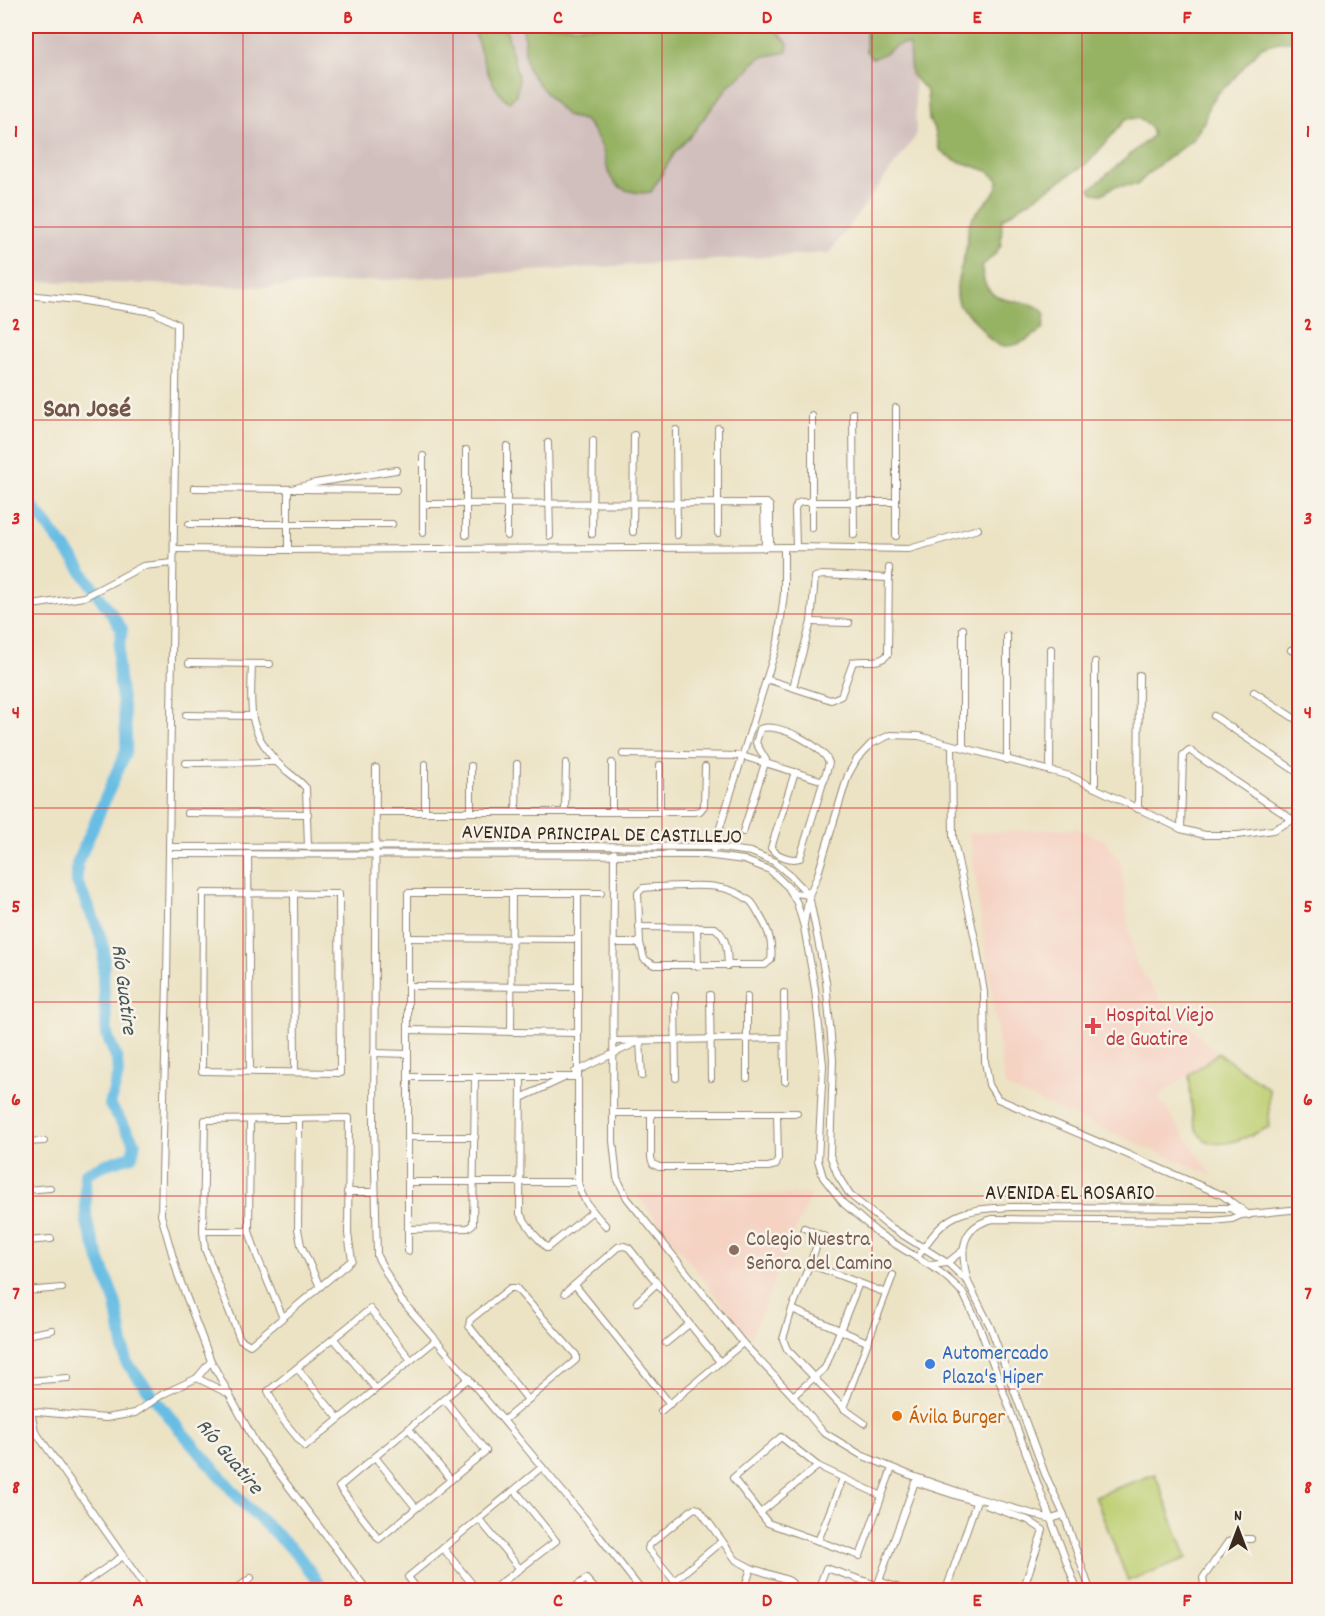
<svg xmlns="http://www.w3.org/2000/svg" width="1325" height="1616" font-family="Dekko,sans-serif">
	<rect width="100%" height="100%" fill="#f7f3e8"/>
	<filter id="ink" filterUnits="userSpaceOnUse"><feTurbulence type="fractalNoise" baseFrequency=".0167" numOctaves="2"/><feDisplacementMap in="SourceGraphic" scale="12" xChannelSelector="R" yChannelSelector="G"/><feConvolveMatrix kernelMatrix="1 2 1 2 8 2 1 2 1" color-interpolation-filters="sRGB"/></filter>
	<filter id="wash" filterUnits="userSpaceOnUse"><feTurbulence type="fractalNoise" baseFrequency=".008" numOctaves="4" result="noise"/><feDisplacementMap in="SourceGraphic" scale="24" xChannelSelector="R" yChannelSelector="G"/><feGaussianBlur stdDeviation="1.35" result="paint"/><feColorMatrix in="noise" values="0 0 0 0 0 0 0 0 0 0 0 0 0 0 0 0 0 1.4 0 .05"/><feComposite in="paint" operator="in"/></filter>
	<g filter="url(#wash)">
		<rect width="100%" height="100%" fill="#ece3c5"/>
		<g fill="#f5d2c2">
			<path d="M 1075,828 L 1105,840 L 1121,863 L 1129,930 L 1137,965 L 1160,999 L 1218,1053 L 1158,1097 L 1213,1176 L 1005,1087 L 969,833 Z"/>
			<path d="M 811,1194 L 751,1337 L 724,1306 L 637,1195 Z"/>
		</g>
		<path fill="#d1bfbd" d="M 26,26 L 913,26 L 916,136 L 829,253 L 268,287 L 26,281 Z"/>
		<g fill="#becf72" stroke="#7c7c48" stroke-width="1.5">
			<path d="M 1218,1053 L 1269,1089 L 1269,1127 C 1249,1136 1211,1157 1197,1131 C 1190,1118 1191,1090 1189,1075 Z"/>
			<path d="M 1155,1474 L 1187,1558 L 1128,1581 L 1095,1496 Z"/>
		</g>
		<g fill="#96b264" stroke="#686e41" stroke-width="1.5">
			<path d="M 473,26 L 502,26 L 507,32 L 519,81 L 516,95 L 509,102 C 487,86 481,51 473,26 Z"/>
			<path d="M 522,26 L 775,26 L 777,32 L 788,43 L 787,52 L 761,57 L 754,62 L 749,70 L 730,84 L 692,134 L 675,152 L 651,192 C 641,194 624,192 616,184 C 607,175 607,165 604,154 C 602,145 593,129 586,122 C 580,117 574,119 568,116 C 563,114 533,78 529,71 C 522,56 527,40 522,26 Z"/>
			<path d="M 866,26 L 1299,26 L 1300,39 L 1274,43 L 1261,47 L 1230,83 L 1219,92 L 1209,105 L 1204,122 L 1193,139 L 1151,171 L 1137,185 L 1115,186 L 1102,194 L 1093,193 L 1090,189 L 1153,135 L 1150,127 L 1139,118 L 1126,119 L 1089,162 L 1002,219 L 1001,245 L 996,253 L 982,266 C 982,317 1036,291 1045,315 L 1043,329 C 1030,338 1014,351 997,344 C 988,340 984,332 978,324 C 973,317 963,312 959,304 C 952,286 963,266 966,249 C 968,240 967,231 970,222 C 977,207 997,198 998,180 L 988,171 L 955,160 L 946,155 L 939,149 L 935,130 L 929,120 L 927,92 L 911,74 L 909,45 C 895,40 886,57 872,58 L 866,51 Z"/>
		</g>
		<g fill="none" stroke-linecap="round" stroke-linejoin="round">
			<path stroke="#67bde4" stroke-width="12" d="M 26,498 L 74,560 L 122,629 C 120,642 117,655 118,667 C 120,696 128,723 126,751 L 77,864 L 77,882 L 98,929 L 104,950 L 103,983 L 107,1035 L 117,1060 L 118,1074 L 110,1105 L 135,1143 L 132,1156 L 103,1165 L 85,1174 L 86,1216 L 88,1227 L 116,1304 L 126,1362 L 176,1425 L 245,1505 L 297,1554 L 324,1590"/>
		</g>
	</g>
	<g filter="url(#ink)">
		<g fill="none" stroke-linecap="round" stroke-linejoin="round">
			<g stroke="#948672" stroke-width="8">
				<g id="street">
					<path d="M 26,295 L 78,300 L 154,312 L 177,324 L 167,981 L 161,1215 L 178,1275 L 211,1361 L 255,1442 L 367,1590"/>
					<path d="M 896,408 L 896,536"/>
					<path d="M 853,413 L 854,535"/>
					<path d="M 812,416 L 812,528"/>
					<path d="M 676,430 L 677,535"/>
					<path d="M 548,443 L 550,536"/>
					<path d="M 507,446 L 507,536"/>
					<path d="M 466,450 L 466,535"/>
					<path d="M 423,456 L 423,533"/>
					<path d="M 194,488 L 396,490"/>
					<path d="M 764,503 L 765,548"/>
					<path d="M 423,504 L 767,503 L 770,506 L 770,547"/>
					<path d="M 189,524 L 392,524"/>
					<path d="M 633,532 L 634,435"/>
					<path d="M 718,533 L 718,428"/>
					<path d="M 592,534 L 593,441"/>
					<path d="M 796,547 L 795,509 L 797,504 L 801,502 L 896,502"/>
					<path d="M 174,549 L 279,550 L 796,547 L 909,549 L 978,529"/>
					<path d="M 288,550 L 288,490 L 315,483 L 396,470"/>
					<path d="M 26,606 L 84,597 L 143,566 L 173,563"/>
					<path d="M 811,622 L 849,623"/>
					<path d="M 1291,650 L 1300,655"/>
					<path d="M 1095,662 L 1095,788"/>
					<path d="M 189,663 L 270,664"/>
					<path d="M 252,664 C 251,704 246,727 275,760 C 284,771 297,777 306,788 L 308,847"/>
					<path d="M 766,679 L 831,700 L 841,696 L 853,662 C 865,659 880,665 888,654 L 889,568"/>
					<path d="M 793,687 L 811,622 L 815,577 L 822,575 L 889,578"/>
					<path d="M 1254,692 L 1300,722"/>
					<path d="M 186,715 L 251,716"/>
					<path d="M 1214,716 L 1300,774"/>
					<path d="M 952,745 L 953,837 L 976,944 L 984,992 L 985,1061 L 989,1085 L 998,1099 L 1222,1195 L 1249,1215"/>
					<path d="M 963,747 L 963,629"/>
					<path d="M 623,754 L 742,756 L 824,781"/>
					<path d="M 1007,760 L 1007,636"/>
					<path d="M 186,763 L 276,762"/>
					<path d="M 471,766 L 471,812"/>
					<path d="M 376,768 L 374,1124 L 377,1256 L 401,1300 L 432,1335 L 593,1528 L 641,1590"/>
					<path d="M 1050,771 L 1051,649"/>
					<path d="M 1138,809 L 1139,675"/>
					<path d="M 377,812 L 693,812 L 700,811 L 704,806 L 705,767"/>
					<path d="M 425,812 L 425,764"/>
					<path d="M 516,812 L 517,764"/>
					<path d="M 565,812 L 566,763"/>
					<path d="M 612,812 L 612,763"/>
					<path d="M 660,812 L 660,765"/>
					<path d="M 187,813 L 308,814"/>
					<path d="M 1181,829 L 1183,755 L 1189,750 L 1293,820"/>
					<path d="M 743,832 L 766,760 L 756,743 L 760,729 C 776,721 824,746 829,763 L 800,858 C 791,861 777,856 771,848 L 795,772"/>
					<path d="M 169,847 L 576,846 L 713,847 L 751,852 L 773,861 L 791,876 L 809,895 L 826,981 L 833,1059 L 830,1155 L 838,1176 L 850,1195 L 887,1225 L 949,1264 L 968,1282 L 990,1326 L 1045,1474 L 1064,1515 L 1090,1590"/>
					<path d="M 713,850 L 778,642 L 784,594 L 784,547"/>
					<path d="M 614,853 L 613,1141 L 617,1178 L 627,1198 L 743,1343 L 793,1396 L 823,1432 L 861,1455 L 910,1475 L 977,1498 L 1051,1519 L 1064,1515"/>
					<path d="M 169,854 L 705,855 L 744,860 L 770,870 L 788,887 L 797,903 L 804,927 L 815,989 L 823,1065 L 818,1160 L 823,1177 L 843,1203 L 879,1234 L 940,1272 L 953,1283 L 963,1293 L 979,1326 L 1077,1590"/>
					<path d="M 248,854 L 250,1071"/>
					<path d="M 654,887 C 685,887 724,879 750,901 C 754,904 757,911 760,916 C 769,930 773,945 771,960 L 765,965 L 654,965 L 644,959 L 640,943 L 638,893 L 643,888 Z"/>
					<path d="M 790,889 L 795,893 L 809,895"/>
					<path d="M 203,893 L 339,894 L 340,1073 L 202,1071 Z"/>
					<path d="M 294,893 L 295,1072"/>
					<path d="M 578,893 L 578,1182 C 582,1201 593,1212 606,1226"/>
					<path d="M 804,924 L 809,895 L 817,877 L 848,775 L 857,759 L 871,744 L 890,735 L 919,736 L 1070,776 L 1181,829 L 1205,835 L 1238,835 L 1273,830 L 1300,816"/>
					<path d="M 639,927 L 715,928 C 728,938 727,951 728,966"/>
					<path d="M 697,927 L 698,966"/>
					<path d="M 408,938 L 578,939"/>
					<path d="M 614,943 L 640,943"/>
					<path d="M 408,986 L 578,987"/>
					<path d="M 784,993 L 785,1081"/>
					<path d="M 710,995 L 711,1078"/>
					<path d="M 675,996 L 676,1078"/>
					<path d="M 747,997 L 747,1078"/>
					<path d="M 408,1030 L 578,1033"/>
					<path d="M 511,1032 L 512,893"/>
					<path d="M 614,1041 L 784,1038"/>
					<path d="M 374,1053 L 408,1054"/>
					<path d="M 575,1072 L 640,1041 L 642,1076"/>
					<path d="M 408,1077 L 577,1077"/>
					<path d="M 521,1077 L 520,1214 L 534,1234 L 547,1248 L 593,1211"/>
					<path d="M 521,1098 L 564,1078"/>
					<path d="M 613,1113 L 797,1113"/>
					<path d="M 651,1113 L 651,1158 L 653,1164 L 659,1167 L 768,1167 L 776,1165 L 778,1159 L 777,1113"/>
					<path d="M 349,1118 L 348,1234 L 352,1260 L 250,1345 L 240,1339 L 205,1249 L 203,1231 L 205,1120 Z"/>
					<path d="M 299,1119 L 298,1229 L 301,1245 L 320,1287"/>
					<path d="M 250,1120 L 249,1231 L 257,1256 L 283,1318"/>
					<path d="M 408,1137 L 475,1137"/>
					<path d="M 26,1142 L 44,1141"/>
					<path d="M 408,1182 L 578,1182"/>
					<path d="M 26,1190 L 50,1188"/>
					<path d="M 347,1192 L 375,1192"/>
					<path d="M 804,1228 L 830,1239"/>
					<path d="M 408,1229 L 468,1228 L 473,1224 L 475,1077"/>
					<path d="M 203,1231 L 249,1231"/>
					<path d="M 821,1235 L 792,1309 L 783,1339 L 787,1349 L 843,1408 L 864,1423"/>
					<path d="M 26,1241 L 51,1239"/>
					<path d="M 408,1251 L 408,893 L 601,893"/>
					<path d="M 917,1258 C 946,1212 959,1210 1011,1207 L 1230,1208 L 1241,1215"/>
					<path d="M 809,1264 L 886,1293"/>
					<path d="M 932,1265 L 947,1263 L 962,1251"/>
					<path d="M 968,1281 C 960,1253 959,1227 993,1219 L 1213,1221 L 1232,1219 L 1241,1215 L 1300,1209"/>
					<path d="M 575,1285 L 670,1404"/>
					<path d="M 26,1291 L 62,1288"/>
					<path d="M 565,1293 L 618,1247 L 624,1246 L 629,1248 L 720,1362"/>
					<path d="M 637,1302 L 656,1284"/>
					<path d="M 792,1309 L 867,1342"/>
					<path d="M 26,1335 L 52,1330"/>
					<path d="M 334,1339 L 376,1389"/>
					<path d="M 666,1343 L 688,1325"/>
					<path d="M 411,1360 L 370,1309 L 268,1391 L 283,1420 L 305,1447 L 436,1340"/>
					<path d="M 297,1368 L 339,1419"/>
					<path d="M 197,1378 L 229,1394"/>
					<path d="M 26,1381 L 68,1378"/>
					<path d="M 793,1396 L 825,1368 L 859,1283"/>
					<path d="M 444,1399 L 486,1451 L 379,1539 L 339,1487 L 469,1378"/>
					<path d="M 843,1408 L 893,1275"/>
					<path d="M 26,1411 L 106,1418 L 135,1413 L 163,1394 L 197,1378 L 211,1361"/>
					<path d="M 31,1411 L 35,1431 L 147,1590"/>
					<path d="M 661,1411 L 743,1343"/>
					<path d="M 504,1420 L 576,1360 L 576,1355 L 516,1288 L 510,1288 L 470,1320 L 469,1326 L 528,1400"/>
					<path d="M 409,1429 L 451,1480"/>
					<path d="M 375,1457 L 416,1508"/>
					<path d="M 882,1496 L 818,1466 L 781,1437 L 733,1478 L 768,1523 L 860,1556 L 892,1468"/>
					<path d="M 988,1506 L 1028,1520 L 1043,1530 L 1023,1590"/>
					<path d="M 760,1513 L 818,1466"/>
					<path d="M 479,1519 L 520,1569"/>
					<path d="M 818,1541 L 843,1478"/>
					<path d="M 443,1548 L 477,1590"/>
					<path d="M 674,1581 L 722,1541"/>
					<path d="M 74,1590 L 123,1556"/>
					<path d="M 235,1590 L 251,1578"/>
					<path d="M 418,1590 L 408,1577 L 542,1467"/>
					<path d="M 492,1590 L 556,1541 L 515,1490"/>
					<path d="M 571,1590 L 586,1579 L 596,1590"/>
					<path d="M 682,1590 L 648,1549 L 649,1545 L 694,1508 L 699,1509 L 736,1560 L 751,1568 L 788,1580 L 792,1583 L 791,1590"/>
					<path d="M 744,1590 L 751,1568"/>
					<path d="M 818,1590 L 826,1568 L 891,1590"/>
					<path d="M 905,1590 L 879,1581 L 915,1482 L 976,1502"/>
					<path d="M 946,1590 L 977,1500"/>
					<path d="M 1205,1590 L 1203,1578 L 1228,1542 L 1235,1539 L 1251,1539"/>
				</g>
			</g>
			<use href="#street" stroke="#fff" stroke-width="6"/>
		</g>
	</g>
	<path fill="none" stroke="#d62828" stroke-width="1.5" stroke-opacity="0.55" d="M 243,26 L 243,1590M 453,26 L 453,1590M 662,26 L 662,1590M 872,26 L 872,1590M 1082,26 L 1082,1590M 26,227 L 1300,227M 26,420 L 1300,420M 26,614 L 1300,614M 26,808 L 1300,808M 26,1002 L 1300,1002M 26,1196 L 1300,1196M 26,1389 L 1300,1389"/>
	<path fill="#e0444e" stroke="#f7f3e8" stroke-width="2" d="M1090 1017h6v6h6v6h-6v6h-6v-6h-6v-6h6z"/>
	<circle fill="#8d6e63" stroke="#f7f3e8" stroke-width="2" cx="734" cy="1250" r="6"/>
	<circle fill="#3f7fe0" stroke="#f7f3e8" stroke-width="2" cx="930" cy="1364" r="6"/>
	<circle fill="#e8710a" stroke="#f7f3e8" stroke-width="2" cx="897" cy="1416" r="6"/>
	<g text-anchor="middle" stroke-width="5" stroke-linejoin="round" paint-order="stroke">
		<g font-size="21" fill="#3b2a1e" stroke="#f7f3e8">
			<text transform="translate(602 833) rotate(1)" y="7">AVENIDA PRINCIPAL DE CASTILLEJO</text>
			<text x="1070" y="1199">AVENIDA EL ROSARIO</text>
		</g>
		<g font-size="21" fill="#be3a42" stroke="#f7f3e8" text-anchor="start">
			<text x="1106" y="1021">Hospital Viejo<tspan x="1106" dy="24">de Guatire</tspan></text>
		</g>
		<g font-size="21" fill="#785e54" stroke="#f7f3e8" text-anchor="start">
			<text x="746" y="1245">Colegio Nuestra<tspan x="746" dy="24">Señora del Camino</tspan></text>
		</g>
		<g font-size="21" fill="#366cbe" stroke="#f7f3e8" text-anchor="start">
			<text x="942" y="1359">Automercado<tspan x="942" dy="24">Plaza's Hiper</tspan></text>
		</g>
		<g font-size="21" fill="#c56008" stroke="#f7f3e8" text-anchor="start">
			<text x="909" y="1423">Ávila Burger</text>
		</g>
		<g font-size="22" font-style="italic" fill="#485659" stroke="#f7f3e8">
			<text transform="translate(126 989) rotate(83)" y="8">Río Guatire</text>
			<text transform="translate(231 1455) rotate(50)" y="8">Río Guatire</text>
		</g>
		<g font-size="27" font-weight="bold" fill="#72554a" stroke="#f7f3e8">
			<text x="87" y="416">San José</text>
		</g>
	</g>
	<rect width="1325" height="1616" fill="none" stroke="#f7f3e8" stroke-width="66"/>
	<g transform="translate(1238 1529)" stroke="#f7f3e8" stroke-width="4.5" paint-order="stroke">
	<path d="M0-4.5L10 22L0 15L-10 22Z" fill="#3b2a1e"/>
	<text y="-9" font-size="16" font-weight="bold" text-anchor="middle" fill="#3b2a1e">N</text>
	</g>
	<rect x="33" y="33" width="1259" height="1550" fill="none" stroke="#d62828" stroke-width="2"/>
	<g font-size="20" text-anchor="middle" font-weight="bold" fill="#d62828">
		<text x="138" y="23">A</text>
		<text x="348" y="23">B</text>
		<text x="558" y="23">C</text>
		<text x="767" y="23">D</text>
		<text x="977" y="23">E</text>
		<text x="1187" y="23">F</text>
		<text x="16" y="137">1</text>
		<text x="1308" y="137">1</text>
		<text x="16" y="330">2</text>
		<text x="1308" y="330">2</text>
		<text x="16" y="524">3</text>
		<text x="1308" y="524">3</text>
		<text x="16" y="718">4</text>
		<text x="1308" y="718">4</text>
		<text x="16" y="912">5</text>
		<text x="1308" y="912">5</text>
		<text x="16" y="1105">6</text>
		<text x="1308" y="1105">6</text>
		<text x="16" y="1299">7</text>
		<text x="1308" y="1299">7</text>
		<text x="16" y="1493">8</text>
		<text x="1308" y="1493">8</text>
		<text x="138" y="1606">A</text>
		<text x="348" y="1606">B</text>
		<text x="558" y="1606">C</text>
		<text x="767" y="1606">D</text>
		<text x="977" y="1606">E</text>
		<text x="1187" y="1606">F</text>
	</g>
</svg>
